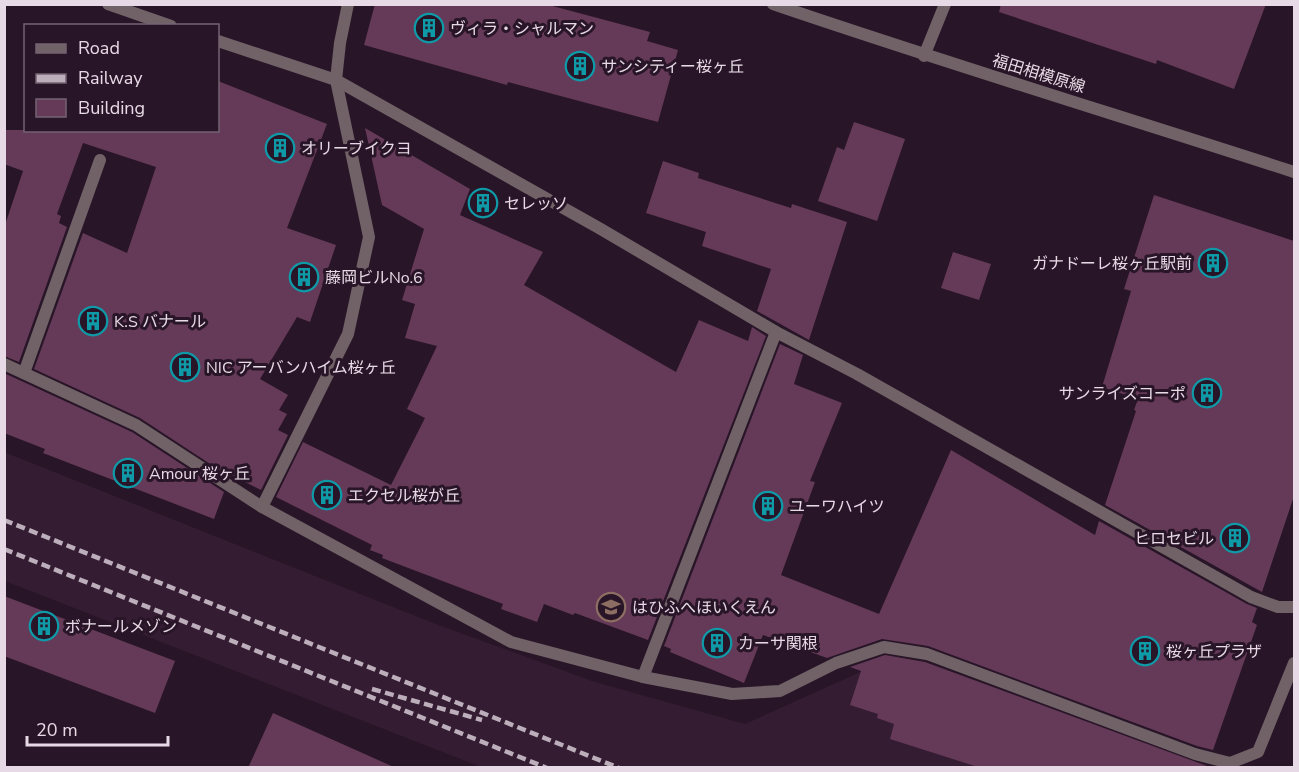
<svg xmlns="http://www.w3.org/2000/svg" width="1299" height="772" font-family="'Nunito Sans','Noto Sans JP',sans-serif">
	<rect width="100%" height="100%" fill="#281527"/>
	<path fill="#341c32" d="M 4,452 L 433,623 L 595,682 L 745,724 L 867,669 L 1189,767 L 481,767 L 5,581 Z"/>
	<g fill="#653a58">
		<path d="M 375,4 L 545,4 L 650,32 L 647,41 L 678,50 L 658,122 L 508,82 L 507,85 L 364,45 Z"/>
		<path d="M 1001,4 L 1266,4 L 1234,89 L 1157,60 L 1156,64 L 999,12 Z"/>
		<path d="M 218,81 L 327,124 L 287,228 L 336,245 L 310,322 L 297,317 L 260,379 L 288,395 L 279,410 L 287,414 L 278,430 L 288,435 L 261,490 L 231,475 L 230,477 L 140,418 L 34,369 L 83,233 L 127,253 L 156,167 L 83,143 L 57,214 L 61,216 L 59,223 L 67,227 L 19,362 L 4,356 L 4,228 L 23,171 L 4,164 L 4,130 L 218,130 Z"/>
		<path d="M 854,122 L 905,139 L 877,221 L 818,201 L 837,147 L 844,150 Z"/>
		<path d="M 365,128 L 470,189 L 460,215 L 543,252 L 524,285 L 676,372 L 699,320 L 748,341 L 752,327 L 766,336 L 648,640 L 575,613 L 573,615 L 544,604 L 537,622 L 501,609 L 503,604 L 382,558 L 383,555 L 370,550 L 372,545 L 276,497 L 303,442 L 391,485 L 425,418 L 407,409 L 437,346 L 405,338 L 415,304 L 402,300 L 424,229 L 382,205 Z"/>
		<path d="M 663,161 L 699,173 L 698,178 L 791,208 L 792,204 L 847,222 L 809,340 L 757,311 L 771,269 L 702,246 L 706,232 L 646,213 Z"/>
		<path d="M 1154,195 L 1294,241 L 1294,496 L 1262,592 L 1105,505 L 1136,411 L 1134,410 L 1138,399 L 1102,387 L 1131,291 L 1124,289 Z"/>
		<path d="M 953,252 L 991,264 L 979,300 L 941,288 Z"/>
		<path d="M 780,344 L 803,355 L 794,384 L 842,403 L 810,481 L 815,482 L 781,575 L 879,614 L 951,450 L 1095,535 L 1099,521 L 1247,604 L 1257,608 L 1252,622 L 1257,625 L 1213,750 L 1197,746 L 928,646 L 882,639 L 827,658 L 763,635 L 744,683 L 670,652 L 671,649 L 664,646 Z"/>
		<path d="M 4,373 L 132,432 L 224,492 L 214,519 L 43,453 L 45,449 L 4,433 Z"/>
		<path d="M 4,596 L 175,661 L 155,713 L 4,656 Z"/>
		<path d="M 885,655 L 925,662 L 1207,766 L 1206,768 L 981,768 L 890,739 L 894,724 L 877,718 L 878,714 L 850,705 L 861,671 L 850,667 Z"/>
		<path d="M 273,713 L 396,768 L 248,768 Z"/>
	</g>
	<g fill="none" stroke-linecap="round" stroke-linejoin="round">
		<path stroke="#706267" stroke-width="12" d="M 24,373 L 100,160"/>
		<g stroke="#706267" stroke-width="12">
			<path d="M 108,4 L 171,26"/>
			<path d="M 218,41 L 336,80 L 599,228 L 776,332 L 857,374 L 1251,597 L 1278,607 L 1294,607"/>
			<path d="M 924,56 L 945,4"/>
			<path d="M 4,364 L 136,425 L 262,507 L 511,642 L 643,677 L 732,694 L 780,691 L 836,663 L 884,647 L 927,654 L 1195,754 L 1230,763 L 1258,752 L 1294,663"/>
			<path d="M 262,507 L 348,334 L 369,237 L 336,80 L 340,43 L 348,4"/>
			<path d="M 643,677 L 776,332"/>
		</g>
		<path stroke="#706267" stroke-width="12" d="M 773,4 C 946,63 1121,116 1294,172"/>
		<g stroke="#bdaebb" stroke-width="4.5" stroke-dasharray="9 4.5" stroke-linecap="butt">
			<path d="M 4,520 L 619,768"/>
			<path d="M 4,549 L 547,768"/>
			<path d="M 372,689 L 482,720"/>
		</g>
	</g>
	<defs>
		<g id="building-ring" transform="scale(1.5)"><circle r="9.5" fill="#281527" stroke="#0f9aa8" stroke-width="1.5"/><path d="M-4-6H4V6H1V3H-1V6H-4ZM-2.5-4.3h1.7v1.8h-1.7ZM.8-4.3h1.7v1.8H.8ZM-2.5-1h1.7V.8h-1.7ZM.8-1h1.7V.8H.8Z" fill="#0f9aa8"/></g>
		<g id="school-ring" transform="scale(1.5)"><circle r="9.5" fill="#281527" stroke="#8d6e63" stroke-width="1.5"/><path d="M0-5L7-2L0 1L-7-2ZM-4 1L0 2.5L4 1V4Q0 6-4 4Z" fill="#8d6e63"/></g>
	</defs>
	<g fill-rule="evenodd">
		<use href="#building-ring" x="429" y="28"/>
		<use href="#building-ring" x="580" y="66"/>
		<use href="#building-ring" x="280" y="148"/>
		<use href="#building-ring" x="483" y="203"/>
		<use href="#building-ring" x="1213" y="263"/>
		<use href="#building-ring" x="304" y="277"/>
		<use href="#building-ring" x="93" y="321"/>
		<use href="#building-ring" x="185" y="367"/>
		<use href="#building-ring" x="1207" y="393"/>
		<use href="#building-ring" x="128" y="473"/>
		<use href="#building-ring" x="327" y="495"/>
		<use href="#building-ring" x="768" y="506"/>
		<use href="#building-ring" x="1235" y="538"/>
		<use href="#school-ring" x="611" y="607"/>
		<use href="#building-ring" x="44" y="626"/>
		<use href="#building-ring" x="717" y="643"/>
		<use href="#building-ring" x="1145" y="651"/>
	</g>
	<g text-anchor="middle" stroke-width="6" stroke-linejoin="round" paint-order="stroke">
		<g font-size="16" fill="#e7d9e5" stroke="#281527" text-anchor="start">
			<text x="450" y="34">ヴィラ・シャルマン</text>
			<text x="601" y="72">サンシティー桜ヶ丘</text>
			<text x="301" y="154">オリーブイクヨ</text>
			<text x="504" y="209">セレッソ</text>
			<text x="1192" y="269" text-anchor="end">ガナドーレ桜ヶ丘駅前</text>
			<text x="325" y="283">藤岡ビルNo.6</text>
			<text x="114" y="327">K.S バナール</text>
			<text x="206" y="373">NIC アーバンハイム桜ヶ丘</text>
			<text x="1186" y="399" text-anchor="end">サンライズコーポ</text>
			<text x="149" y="479">Amour 桜ヶ丘</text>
			<text x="348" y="501">エクセル桜が丘</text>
			<text x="789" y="512">ユーワハイツ</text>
			<text x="1214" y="544" text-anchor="end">ヒロセビル</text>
			<text x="632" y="613">はひふへほいくえん</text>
			<text x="65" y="632">ボナールメゾン</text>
			<text x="738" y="649">カーサ関根</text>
			<text x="1166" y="657">桜ヶ丘プラザ</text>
		</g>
		<g font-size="16" fill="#e7d9e5" stroke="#281527">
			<text transform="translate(1039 73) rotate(17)" y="6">福田相模原線</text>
		</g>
	</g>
	<rect width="1299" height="772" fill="none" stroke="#e7d9e5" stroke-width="12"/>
	<rect x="24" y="24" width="195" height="108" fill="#281527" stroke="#746373" stroke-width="1.5"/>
	<rect x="36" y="44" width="30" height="9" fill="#706267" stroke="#746373" stroke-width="1.5"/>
	<text x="78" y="54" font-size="18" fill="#e7d9e5">Road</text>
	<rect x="36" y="74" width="30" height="9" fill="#bdaebb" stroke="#746373" stroke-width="1.5"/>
	<text x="78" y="84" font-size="18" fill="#e7d9e5">Railway</text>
	<rect x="36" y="99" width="30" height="18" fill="#653a58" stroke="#746373" stroke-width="1.5"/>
	<text x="78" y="114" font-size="18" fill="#e7d9e5">Building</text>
	<path d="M27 736v9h141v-9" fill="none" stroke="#e7d9e5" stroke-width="3"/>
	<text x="36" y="736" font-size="18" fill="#e7d9e5" stroke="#281527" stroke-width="4.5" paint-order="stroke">20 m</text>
</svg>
